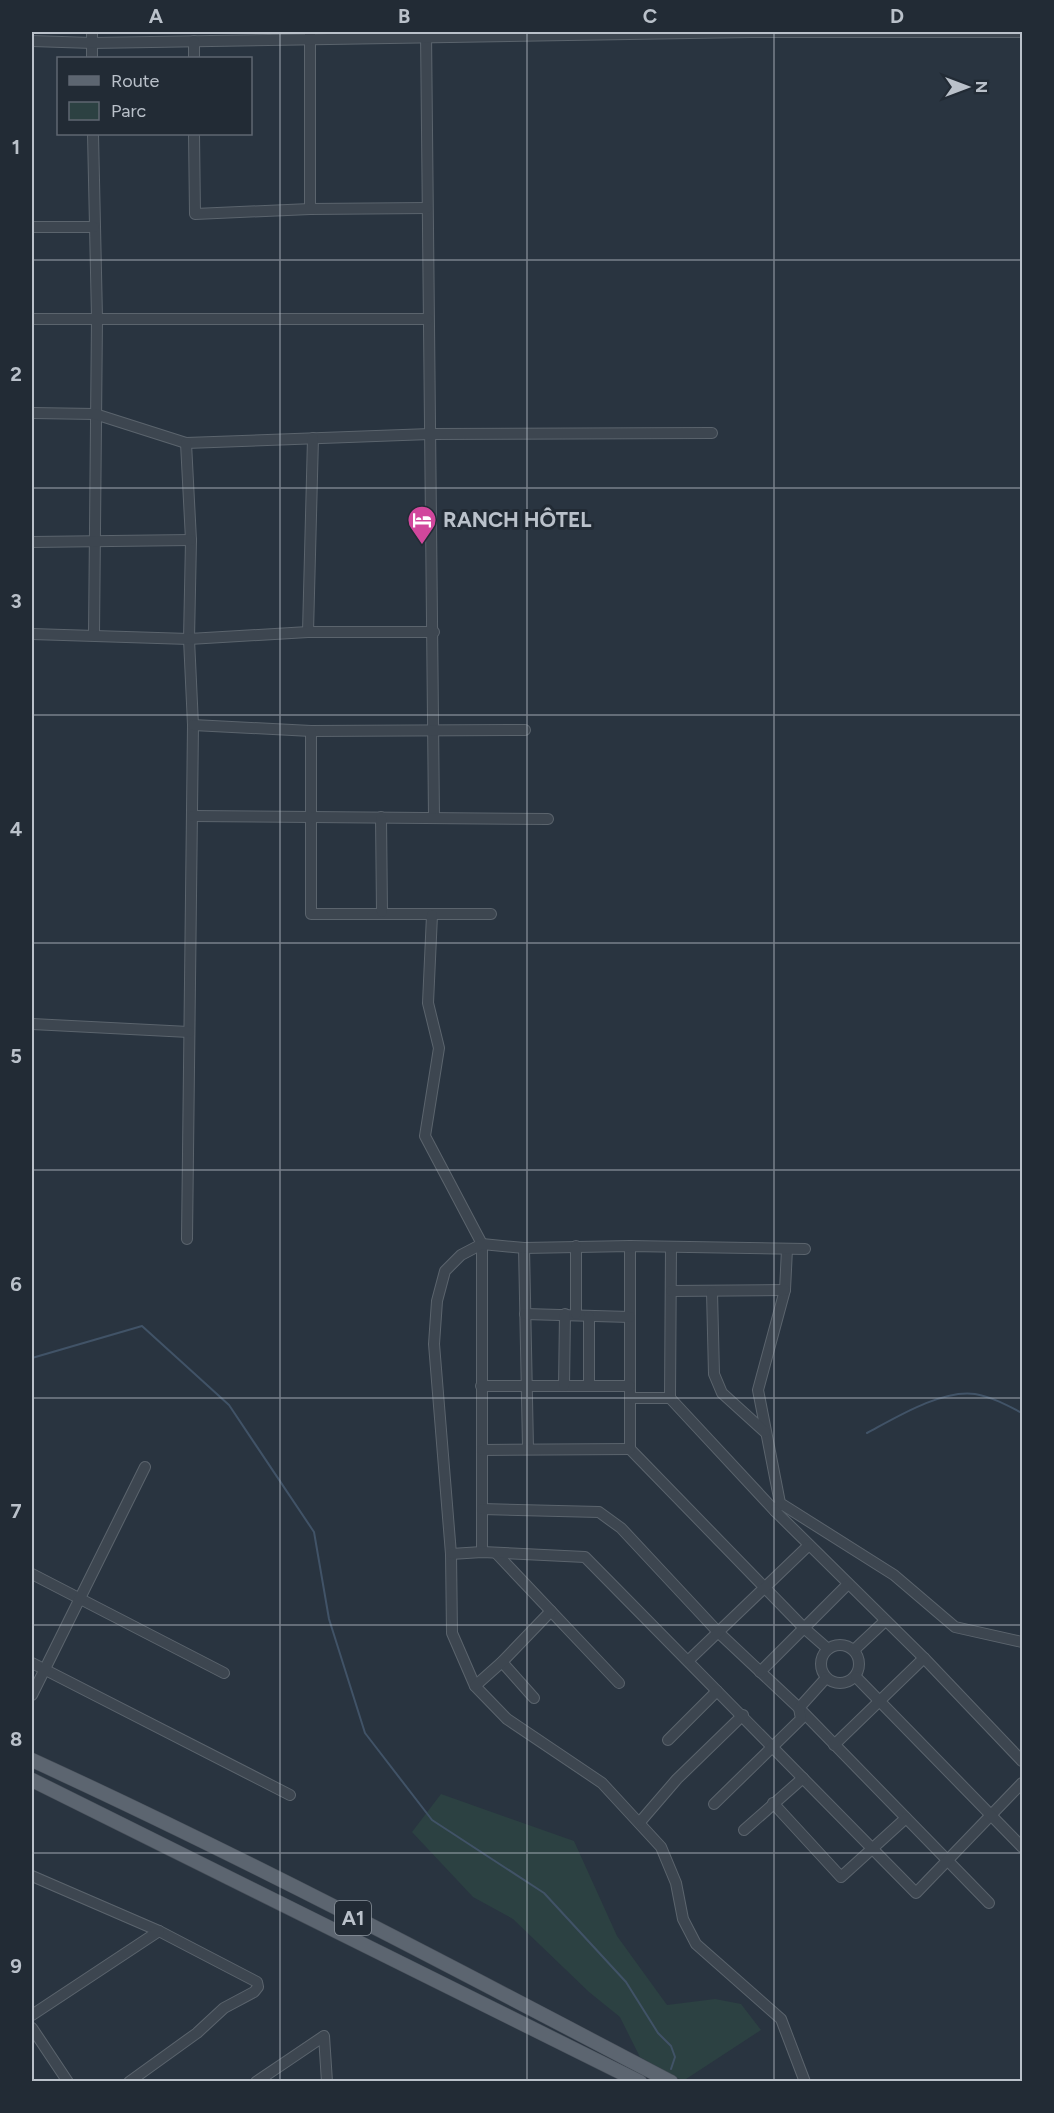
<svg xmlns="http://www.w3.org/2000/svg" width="1054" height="2113" font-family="Figtree,sans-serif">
	<rect width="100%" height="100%" fill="#293440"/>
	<path fill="#2c4142" d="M 441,1794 L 574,1841 L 617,1936 L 667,2005 L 715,1999 L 741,2004 L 761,2030 L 683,2081 L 640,2057 L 620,2017 L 589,1992 L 513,1919 L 473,1897 L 412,1832 Z"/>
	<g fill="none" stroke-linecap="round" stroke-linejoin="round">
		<g stroke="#415367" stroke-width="2">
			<path d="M 32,1358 L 142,1326 L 229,1405 L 314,1532 L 329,1619 L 365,1733 L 432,1820 L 544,1893 L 626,1982 L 658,2033 L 671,2046 L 675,2057 L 671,2069"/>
			<path d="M 867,1433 C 895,1418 942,1389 975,1394 C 992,1397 1007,1405 1022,1413"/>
		</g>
		<g stroke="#5b646d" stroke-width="12">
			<g id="minor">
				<path d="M 92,32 L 92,58"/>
				<path d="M 310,32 L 310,209"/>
				<path d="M 426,32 L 434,817"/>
				<path d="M 32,41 L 92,43 L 751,32 L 1022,32"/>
				<path d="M 194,41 L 194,58"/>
				<path d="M 93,134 L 97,318 L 94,634"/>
				<path d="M 194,134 L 195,214 L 310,209 L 427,208"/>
				<path d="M 32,227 L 94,227"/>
				<path d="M 32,319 L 428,319"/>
				<path d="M 32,413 L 95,414 L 186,443 L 430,434 L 712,433"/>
				<path d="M 186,443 L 191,540 L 189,639 L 193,725 L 187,1239"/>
				<path d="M 32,542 L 191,540"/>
				<path d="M 308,632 L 313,438"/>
				<path d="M 32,634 L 189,639 L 308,632 L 434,632"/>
				<path d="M 193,725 L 311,731 L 525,730"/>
				<path d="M 311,731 L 311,914 L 491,914"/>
				<path d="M 193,816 L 548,819"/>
				<path d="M 381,817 L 382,912"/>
				<path d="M 432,915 L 428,1003 L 439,1048 L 425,1136 L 482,1244 L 482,1552"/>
				<path d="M 32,1024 L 189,1032"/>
				<path d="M 630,1246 L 630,1449 L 804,1628 L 828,1649"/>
				<path d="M 671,1247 L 670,1398 L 775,1511 L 779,1505"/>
				<path d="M 524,1248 L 528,1448"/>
				<path d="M 787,1249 L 785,1290 L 758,1390 L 780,1503 L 894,1575 L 955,1627 L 1022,1642"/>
				<path d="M 805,1249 L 630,1246 L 524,1248 L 482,1244 L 461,1255 L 445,1271 L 437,1301 L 434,1344 L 451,1554 L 452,1633 L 475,1686 L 507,1719 L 602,1783 L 661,1847 L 676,1883 L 683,1919 L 696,1944 L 781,2019 L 805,2082"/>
				<path d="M 671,1291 L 785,1290"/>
				<path d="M 712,1292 L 714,1374 L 722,1393 L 765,1432"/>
				<path d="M 525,1314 L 630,1317"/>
				<path d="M 576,1314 L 576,1246"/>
				<path d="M 589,1316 L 589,1386"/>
				<path d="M 481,1386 L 630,1386"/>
				<path d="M 564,1386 L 565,1314"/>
				<path d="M 630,1398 L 670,1398"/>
				<path d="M 482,1450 L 630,1449"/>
				<path d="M 482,1509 L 599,1512 L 621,1528 L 718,1632 L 799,1708 L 989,1903"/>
				<path d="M 775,1511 L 924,1658 L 1022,1761"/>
				<path d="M 496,1553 L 619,1683"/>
				<path d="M 451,1554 L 482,1552 L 585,1557 L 916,1893 L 1022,1783"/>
				<path d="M 32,1574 L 224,1673"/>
				<circle cx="840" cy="1664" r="19"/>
				<path d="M 854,1650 L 885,1621"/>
				<path d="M 689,1660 L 808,1546"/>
				<path d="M 502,1662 L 534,1698"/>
				<path d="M 32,1663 L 290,1795"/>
				<path d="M 760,1672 L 848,1584"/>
				<path d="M 856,1677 L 1022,1847"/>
				<path d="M 475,1686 L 502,1662 L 551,1611"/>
				<path d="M 32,1695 L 145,1467"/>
				<path d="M 668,1740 L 717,1691"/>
				<path d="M 834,1745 L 924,1658"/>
				<path d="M 773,1803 L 841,1877 L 906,1818"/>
				<path d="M 714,1804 L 801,1719 L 799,1708 L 826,1678"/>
				<path d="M 640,1822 L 677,1779 L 743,1715"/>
				<path d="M 744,1830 L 803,1778"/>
				<path d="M 32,1876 L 159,1931 L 257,1982 L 258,1987 L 254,1992 L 224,2008 L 197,2033 L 129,2082"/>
				<path d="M 32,2015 L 159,1931"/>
				<path d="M 32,2028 L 68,2082"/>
				<path d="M 256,2082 L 324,2036 L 327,2082"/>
			</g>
		</g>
		<g stroke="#474f59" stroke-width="15">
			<g id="major">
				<path d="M 32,1760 C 248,1859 460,1971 671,2082"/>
				<path d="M 32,1780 L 640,2082"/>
			</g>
		</g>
		<use href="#minor" stroke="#3d4650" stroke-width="10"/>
		<use href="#major" stroke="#5c6570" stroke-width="14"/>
	</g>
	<path fill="none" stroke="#bac1ca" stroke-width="1.5" stroke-opacity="0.55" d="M 280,32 L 280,2082M 527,32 L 527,2082M 774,32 L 774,2082M 32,260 L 1022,260M 32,488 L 1022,488M 32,715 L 1022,715M 32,943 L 1022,943M 32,1170 L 1022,1170M 32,1398 L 1022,1398M 32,1625 L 1022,1625M 32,1853 L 1022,1853"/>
	<defs>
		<g id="hotel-pin" transform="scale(1.5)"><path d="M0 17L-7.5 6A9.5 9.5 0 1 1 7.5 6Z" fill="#d1479c" stroke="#222b35"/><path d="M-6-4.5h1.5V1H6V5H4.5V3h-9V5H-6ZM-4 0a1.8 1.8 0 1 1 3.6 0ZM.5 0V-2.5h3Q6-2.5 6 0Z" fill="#fff"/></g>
	</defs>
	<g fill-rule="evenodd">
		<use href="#hotel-pin" x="422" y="520"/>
	</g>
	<g text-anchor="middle" stroke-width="6" stroke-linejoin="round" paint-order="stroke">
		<rect fill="#222b35" stroke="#8c949d" stroke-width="1.5" x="335" y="1901" width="36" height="34" rx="4.5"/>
		<g font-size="20" font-weight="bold" fill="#bac1ca">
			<text x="353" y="1925">A1</text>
		</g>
		<g font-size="21" font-weight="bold" fill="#bac1ca" stroke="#222b35" text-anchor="start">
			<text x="443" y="527">RANCH HÔTEL</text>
		</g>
	</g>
	<rect width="1054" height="2113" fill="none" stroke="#222b35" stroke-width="66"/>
	<rect x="57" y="57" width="195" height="78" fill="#222b35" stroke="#5f6771" stroke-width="1.5"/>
	<rect x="69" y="76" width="30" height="9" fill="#5c6570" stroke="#5f6771" stroke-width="1.5"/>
	<text x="111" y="87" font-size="18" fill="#bac1ca">Route</text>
	<rect x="69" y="102" width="30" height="18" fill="#2c4142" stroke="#5f6771" stroke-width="1.5"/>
	<text x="111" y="117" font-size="18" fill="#bac1ca">Parc</text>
	<g transform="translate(967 87) rotate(90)" stroke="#222b35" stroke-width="4.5" paint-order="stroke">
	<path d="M0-4.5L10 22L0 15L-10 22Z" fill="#bac1ca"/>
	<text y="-9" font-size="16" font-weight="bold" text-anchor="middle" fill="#bac1ca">N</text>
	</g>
	<rect x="33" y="33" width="988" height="2047" fill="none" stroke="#bac1ca" stroke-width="2"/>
	<g font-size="20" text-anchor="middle" font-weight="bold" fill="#bac1ca">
		<text x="156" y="23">A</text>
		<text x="404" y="23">B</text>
		<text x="650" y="23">C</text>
		<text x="897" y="23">D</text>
		<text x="16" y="154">1</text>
		<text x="16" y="381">2</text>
		<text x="16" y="608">3</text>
		<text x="16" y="836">4</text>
		<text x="16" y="1063">5</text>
		<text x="16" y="1291">6</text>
		<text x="16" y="1518">7</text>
		<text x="16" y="1746">8</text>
		<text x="16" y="1973">9</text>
	</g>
</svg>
